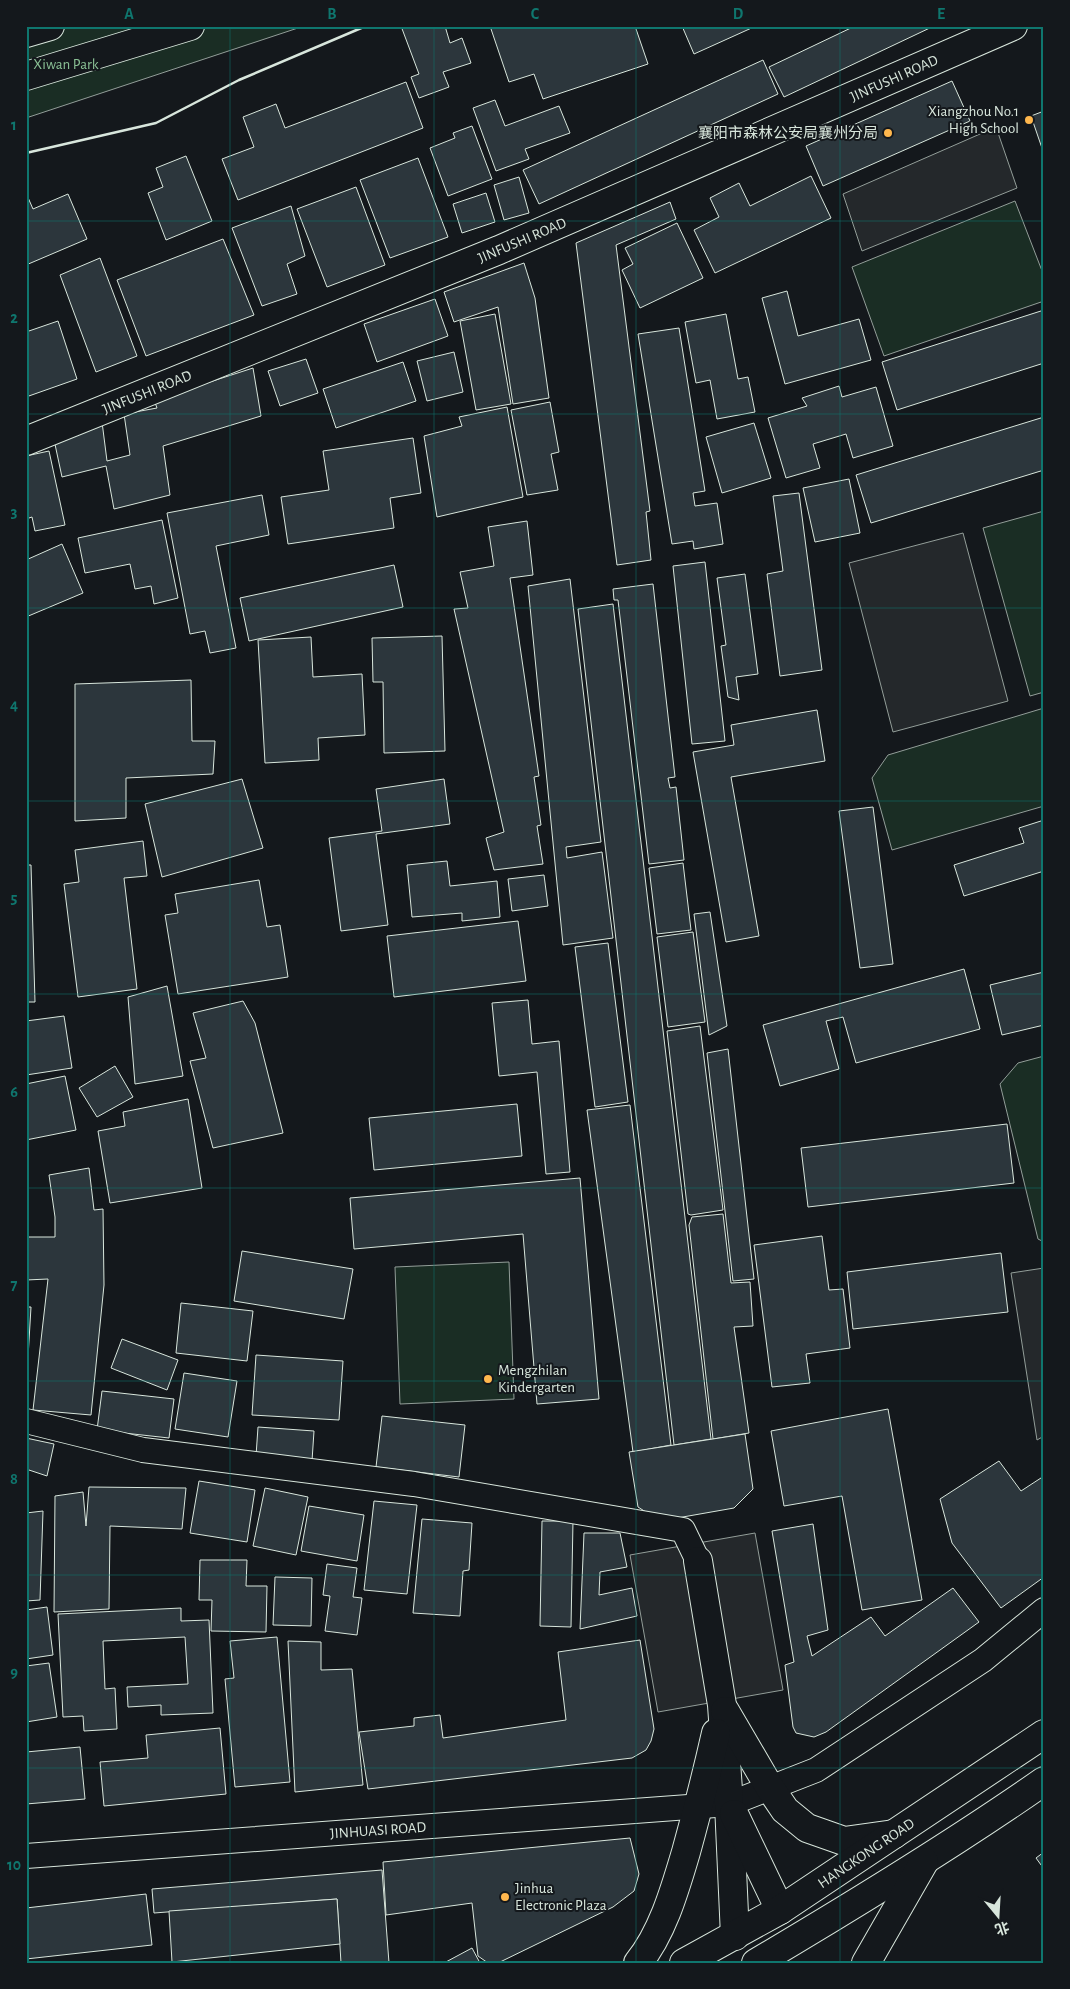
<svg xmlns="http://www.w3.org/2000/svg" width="1070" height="1989" font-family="'Alegreya Sans','Noto Sans SC',sans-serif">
	<rect width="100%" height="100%" fill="#14181c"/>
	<g fill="#1a2d24" stroke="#939e99">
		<path d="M 26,26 L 304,26 L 26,118 Z"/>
		<path d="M 1015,201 L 1044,276 L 1044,301 L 884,356 L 852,267 Z"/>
		<path d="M 1044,511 L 1044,692 L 1030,696 L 983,528 Z"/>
		<path d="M 1044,708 L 1044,806 L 892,850 L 872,778 L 888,755 Z"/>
		<path d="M 1044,1056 L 1044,1242 L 1038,1239 L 1000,1084 L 1018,1063 Z"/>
		<path d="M 509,1262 L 514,1399 L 400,1404 L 395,1267 Z"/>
	</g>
	<g fill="#24282b" stroke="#939e99">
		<path d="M 996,127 L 1017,188 L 862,251 L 843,194 Z"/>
		<path d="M 963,533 L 1008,701 L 893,732 L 849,563 Z"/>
		<path d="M 1044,1268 L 1044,1436 L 1037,1440 L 1011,1273 Z"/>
		<path d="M 755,1533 L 783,1690 L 658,1712 L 630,1555 Z"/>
	</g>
	<g fill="#2c363c" stroke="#d8e6dc">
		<path d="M 401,26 L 445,26 L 450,43 L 462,38 L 471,63 L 443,72 L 449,87 L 419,98 L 411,77 L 419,74 Z"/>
		<path d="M 490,26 L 635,26 L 648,64 L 543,99 L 534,74 L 509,82 Z"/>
		<path d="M 682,26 L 756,26 L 694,54 Z"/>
		<path d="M 855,26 L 934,26 L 784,97 L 769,67 Z"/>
		<path d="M 763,60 L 778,94 L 539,204 L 523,170 Z"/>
		<path d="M 952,81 L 970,121 L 823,186 L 806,146 Z"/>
		<path d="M 406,82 L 423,128 L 238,200 L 222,159 L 254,147 L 243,117 L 276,104 L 285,128 Z"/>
		<path d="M 495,100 L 505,126 L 559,106 L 570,133 L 525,149 L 529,159 L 496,171 L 473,108 Z"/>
		<path d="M 1044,111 L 1044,154 L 1031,116 Z"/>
		<path d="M 472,126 L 492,179 L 448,196 L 430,148 L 455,138 L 453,133 Z"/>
		<path d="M 186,156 L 212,221 L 166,240 L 148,193 L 163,187 L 156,168 Z"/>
		<path d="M 418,158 L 448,237 L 390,258 L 360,180 Z"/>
		<path d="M 811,176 L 831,218 L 715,273 L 694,230 L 719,217 L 710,198 L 739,183 L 750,206 Z"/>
		<path d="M 519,177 L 529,213 L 504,220 L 494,185 Z"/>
		<path d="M 356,187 L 385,265 L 327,287 L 297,209 Z"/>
		<path d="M 26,193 L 33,209 L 68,194 L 87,239 L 26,265 Z"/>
		<path d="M 486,193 L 495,222 L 462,233 L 453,204 Z"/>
		<path d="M 670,202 L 676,219 L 616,245 L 650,511 L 646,512 L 651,560 L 617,565 L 576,243 Z"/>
		<path d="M 291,206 L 305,256 L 287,264 L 297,294 L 262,306 L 232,228 Z"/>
		<path d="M 677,223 L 703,278 L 640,308 L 622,270 L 633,264 L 625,248 Z"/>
		<path d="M 223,239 L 254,315 L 146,356 L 117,280 Z"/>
		<path d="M 100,258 L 137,356 L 96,372 L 60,275 Z"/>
		<path d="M 524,263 L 535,298 L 549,398 L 513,404 L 498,307 L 454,322 L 444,292 Z"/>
		<path d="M 787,291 L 798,336 L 859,319 L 871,360 L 785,384 L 762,298 Z"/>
		<path d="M 435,299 L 448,336 L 377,362 L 364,324 Z"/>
		<path d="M 1044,310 L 1044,363 L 897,410 L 882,362 Z"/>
		<path d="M 495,314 L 511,404 L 476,410 L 460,321 Z"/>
		<path d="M 726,314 L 738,379 L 748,377 L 755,412 L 717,419 L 710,380 L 696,383 L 685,322 Z"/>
		<path d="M 58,321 L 77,379 L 26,397 L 26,332 Z"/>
		<path d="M 679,328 L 705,491 L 693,493 L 695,506 L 717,503 L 723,544 L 694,549 L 693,541 L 672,544 L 638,334 Z"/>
		<path d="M 454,352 L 463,392 L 427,401 L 417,361 Z"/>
		<path d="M 306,359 L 318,393 L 280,406 L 268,371 Z"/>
		<path d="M 403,362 L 416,401 L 336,428 L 323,389 Z"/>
		<path d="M 253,368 L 261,416 L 163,446 L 170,495 L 114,509 L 106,466 L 62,477 L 53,435 L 101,414 L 107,461 L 130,455 L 124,414 L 157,408 L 154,400 Z"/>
		<path d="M 839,386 L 842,397 L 876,387 L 893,446 L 853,458 L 846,434 L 813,444 L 820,468 L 786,478 L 768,418 L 807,406 L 802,398 Z"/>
		<path d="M 550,402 L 559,452 L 551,454 L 558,490 L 527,495 L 511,410 Z"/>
		<path d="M 507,407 L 523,497 L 437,517 L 424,436 L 462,426 L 459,417 Z"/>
		<path d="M 1044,417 L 1044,470 L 871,523 L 856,475 Z"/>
		<path d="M 754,423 L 771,478 L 722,493 L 706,437 Z"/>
		<path d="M 413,438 L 421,493 L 390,498 L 394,528 L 288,544 L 281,497 L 329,490 L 323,451 Z"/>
		<path d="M 49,451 L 65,525 L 35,531 L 32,517 L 26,519 L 26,456 Z"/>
		<path d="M 849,479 L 860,533 L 815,542 L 803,488 Z"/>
		<path d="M 799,493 L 822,670 L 780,676 L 767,574 L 783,571 L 773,496 Z"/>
		<path d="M 262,495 L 269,535 L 216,546 L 236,648 L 210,653 L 205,631 L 190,634 L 167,513 Z"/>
		<path d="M 162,520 L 178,598 L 154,604 L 151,586 L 135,589 L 130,564 L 85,573 L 78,538 Z"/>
		<path d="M 527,521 L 533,575 L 510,578 L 539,776 L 534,777 L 541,825 L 537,826 L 543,864 L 494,870 L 486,838 L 504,832 L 454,609 L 468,608 L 460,572 L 494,566 L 488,527 Z"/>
		<path d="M 62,544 L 83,593 L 26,617 L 26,560 Z"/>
		<path d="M 705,562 L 725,741 L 692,744 L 673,566 Z"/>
		<path d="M 394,565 L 403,607 L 249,641 L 240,598 Z"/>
		<path d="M 745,574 L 758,674 L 736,677 L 739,700 L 728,697 L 721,646 L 726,645 L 717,578 Z"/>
		<path d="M 570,579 L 601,842 L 566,847 L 567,858 L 602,852 L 613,938 L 563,945 L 528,586 Z"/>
		<path d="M 653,584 L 675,777 L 668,778 L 670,788 L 676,787 L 684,860 L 649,864 L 618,600 L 614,600 L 613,589 Z"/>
		<path d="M 613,604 L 711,1439 L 674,1445 L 578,609 Z"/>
		<path d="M 442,636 L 445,751 L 384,753 L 383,682 L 373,682 L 372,638 Z"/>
		<path d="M 311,637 L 313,677 L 362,674 L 365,735 L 318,738 L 319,760 L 265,763 L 258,640 Z"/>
		<path d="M 191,680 L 192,741 L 215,741 L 213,774 L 126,778 L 126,818 L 75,821 L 75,684 Z"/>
		<path d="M 817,710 L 825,761 L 731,777 L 759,936 L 726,942 L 693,752 L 734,745 L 731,725 Z"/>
		<path d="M 242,779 L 263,848 L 162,877 L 145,804 Z"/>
		<path d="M 444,779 L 450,824 L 376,834 L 388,925 L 341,931 L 329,838 L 382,831 L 376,789 Z"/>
		<path d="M 873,807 L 893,964 L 860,968 L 839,811 Z"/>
		<path d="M 1044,820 L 1044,871 L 964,896 L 954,865 L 1024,843 L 1019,828 Z"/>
		<path d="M 143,841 L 147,876 L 124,878 L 137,989 L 78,997 L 64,884 L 79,882 L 75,850 Z"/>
		<path d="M 447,861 L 450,886 L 497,881 L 500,917 L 462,921 L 462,913 L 412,917 L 407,865 Z"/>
		<path d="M 683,863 L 691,930 L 657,934 L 649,868 Z"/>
		<path d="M 26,865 L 31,865 L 35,1002 L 26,1002 Z"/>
		<path d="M 544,875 L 548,906 L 512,911 L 508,879 Z"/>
		<path d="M 259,880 L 267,927 L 280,925 L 288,977 L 178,994 L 165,915 L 178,913 L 175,894 Z"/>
		<path d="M 710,912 L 727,1026 L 709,1035 L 694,914 Z"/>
		<path d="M 518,921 L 526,981 L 394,997 L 387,936 Z"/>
		<path d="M 693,932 L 705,1022 L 668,1027 L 657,937 Z"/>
		<path d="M 608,943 L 628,1102 L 595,1107 L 575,947 Z"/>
		<path d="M 964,969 L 980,1029 L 856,1063 L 843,1017 L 826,1021 L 839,1069 L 780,1086 L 763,1025 Z"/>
		<path d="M 1044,972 L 1044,1025 L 1002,1035 L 990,985 Z"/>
		<path d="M 167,986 L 183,1076 L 135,1084 L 128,997 Z"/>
		<path d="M 528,1000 L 532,1044 L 559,1041 L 570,1172 L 546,1174 L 537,1072 L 499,1076 L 492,1003 Z"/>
		<path d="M 243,1001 L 255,1023 L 283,1133 L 213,1148 L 190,1061 L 206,1058 L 193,1013 Z"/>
		<path d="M 64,1016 L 72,1068 L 26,1075 L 26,1021 Z"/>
		<path d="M 700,1026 L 723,1210 L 691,1215 L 688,1214 L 667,1031 Z"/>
		<path d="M 728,1049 L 754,1279 L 733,1281 L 707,1053 Z"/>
		<path d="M 115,1066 L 133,1097 L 97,1117 L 79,1088 Z"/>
		<path d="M 65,1076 L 76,1130 L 26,1140 L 26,1084 Z"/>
		<path d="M 188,1099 L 202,1188 L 110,1203 L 98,1131 L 125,1126 L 123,1112 Z"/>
		<path d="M 517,1104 L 522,1156 L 374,1170 L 369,1118 Z"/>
		<path d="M 630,1105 L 671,1445 L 633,1452 L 587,1110 Z"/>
		<path d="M 1007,1124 L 1014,1183 L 808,1207 L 801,1148 Z"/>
		<path d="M 89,1168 L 94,1210 L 103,1209 L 104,1285 L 91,1415 L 33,1410 L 48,1279 L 26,1280 L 26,1237 L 55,1237 L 55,1217 L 49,1175 Z"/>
		<path d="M 580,1178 L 599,1399 L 537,1404 L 523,1234 L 354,1249 L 350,1198 Z"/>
		<path d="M 723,1214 L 731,1283 L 750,1282 L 753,1326 L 734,1327 L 749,1433 L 713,1439 L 689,1225 L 692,1217 Z"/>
		<path d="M 822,1236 L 829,1290 L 843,1289 L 850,1348 L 806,1354 L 810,1383 L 772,1387 L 754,1245 Z"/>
		<path d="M 242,1251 L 353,1269 L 344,1319 L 234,1301 Z"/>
		<path d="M 1001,1253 L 1008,1312 L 853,1329 L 847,1272 Z"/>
		<path d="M 181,1303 L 253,1311 L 247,1361 L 176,1353 Z"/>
		<path d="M 26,1307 L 31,1307 L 26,1391 Z"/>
		<path d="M 122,1339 L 178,1360 L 167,1390 L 111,1368 Z"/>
		<path d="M 256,1355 L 343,1361 L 339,1420 L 252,1415 Z"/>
		<path d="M 184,1373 L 237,1381 L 228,1437 L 175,1429 Z"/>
		<path d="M 102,1391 L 174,1399 L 169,1438 L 97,1430 Z"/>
		<path d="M 888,1409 L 922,1600 L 862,1610 L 842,1496 L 784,1506 L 771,1431 Z"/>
		<path d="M 382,1416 L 465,1425 L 459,1477 L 376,1467 Z"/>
		<path d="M 258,1427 L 314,1431 L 312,1461 L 256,1456 Z"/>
		<path d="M 745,1434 L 753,1489 L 734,1508 L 660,1521 L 638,1507 L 629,1452 Z"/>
		<path d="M 26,1438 L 54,1444 L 47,1476 L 26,1469 Z"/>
		<path d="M 999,1461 L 1021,1491 L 1044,1476 L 1044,1577 L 1001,1608 L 952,1543 L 940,1499 Z"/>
		<path d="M 199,1481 L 255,1490 L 247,1542 L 190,1533 Z"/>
		<path d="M 89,1487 L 186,1488 L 182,1529 L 110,1526 L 109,1609 L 54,1612 L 55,1496 L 83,1492 L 86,1526 Z"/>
		<path d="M 265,1488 L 308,1497 L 296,1555 L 253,1546 Z"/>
		<path d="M 374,1501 L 417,1505 L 407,1594 L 364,1590 Z"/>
		<path d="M 309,1506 L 364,1515 L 357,1561 L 301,1551 Z"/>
		<path d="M 43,1511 L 40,1600 L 26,1601 L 26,1513 Z"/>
		<path d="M 422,1519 L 472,1523 L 469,1570 L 463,1571 L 460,1616 L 413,1613 Z"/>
		<path d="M 542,1521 L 573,1521 L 571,1627 L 540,1626 Z"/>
		<path d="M 813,1524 L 828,1630 L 807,1636 L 812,1656 L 871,1617 L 885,1636 L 953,1588 L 979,1622 L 826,1732 L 814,1737 L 796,1733 L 793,1727 L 785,1665 L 794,1662 L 772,1531 Z"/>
		<path d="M 584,1533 L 620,1533 L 627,1567 L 600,1572 L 599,1595 L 632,1588 L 637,1616 L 580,1629 Z"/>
		<path d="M 200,1560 L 247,1560 L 246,1586 L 267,1586 L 266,1632 L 211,1631 L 212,1600 L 199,1600 Z"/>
		<path d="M 327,1564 L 357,1568 L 353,1597 L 362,1598 L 357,1635 L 325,1631 L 330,1596 L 323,1595 Z"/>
		<path d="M 275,1577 L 312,1578 L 311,1626 L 273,1625 Z"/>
		<path d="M 47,1607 L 53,1655 L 26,1659 L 26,1610 Z"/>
		<path d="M 181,1608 L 181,1621 L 209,1620 L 213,1713 L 161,1715 L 161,1705 L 128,1707 L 127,1687 L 188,1684 L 185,1637 L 103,1641 L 105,1689 L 115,1688 L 117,1729 L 84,1731 L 83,1716 L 63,1717 L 58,1614 Z"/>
		<path d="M 277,1637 L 290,1782 L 235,1787 L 225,1679 L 234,1678 L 230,1641 Z"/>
		<path d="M 640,1640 L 654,1729 L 651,1741 L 646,1750 L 632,1758 L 368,1789 L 359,1732 L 414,1726 L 414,1718 L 440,1715 L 443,1738 L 566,1720 L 558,1652 Z"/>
		<path d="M 288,1641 L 321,1642 L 321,1670 L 352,1669 L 363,1785 L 295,1792 Z"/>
		<path d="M 49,1663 L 57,1717 L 26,1722 L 26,1666 Z"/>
		<path d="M 220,1728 L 226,1794 L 104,1806 L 100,1762 L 148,1758 L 146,1735 Z"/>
		<path d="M 80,1747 L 85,1799 L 26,1804 L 26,1752 Z"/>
		<path d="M 630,1838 L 639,1874 L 634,1891 L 613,1907 L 498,1963 L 488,1963 L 478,1956 L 472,1903 L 386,1915 L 383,1862 Z"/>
		<path d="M 1044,1852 L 1044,1869 L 1036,1858 Z"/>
		<path d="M 382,1870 L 389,1963 L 341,1963 L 337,1899 L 154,1913 L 152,1889 Z"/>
		<path d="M 146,1894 L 152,1945 L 26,1959 L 26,1908 Z"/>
		<path d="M 337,1899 L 340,1944 L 172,1962 L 169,1911 Z"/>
		<path d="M 472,1948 L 480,1963 L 444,1963 Z"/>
	</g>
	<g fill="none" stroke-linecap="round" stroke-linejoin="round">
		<g stroke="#d8e6dc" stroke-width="26">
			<g id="minor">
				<path d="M 26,1421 L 143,1450 L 414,1484 L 683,1530 L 698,1561"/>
				<path d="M 26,1856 L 729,1804 L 816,1770 L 983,1660 L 1044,1610"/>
			</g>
		</g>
		<g stroke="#d8e6dc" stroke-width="30">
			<g id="tertiary">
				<path d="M 26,441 L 499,250 L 1013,26"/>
				<path d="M 698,1561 L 722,1705 L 729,1804 L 735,1936"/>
				<path d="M 725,1711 L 770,1788 L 785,1810 L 807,1828 L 844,1841 L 894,1834"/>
				<path d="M 734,1814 L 780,1910"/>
				<path d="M 638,1963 C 663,1932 675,1889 686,1852 C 697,1812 707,1773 716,1733"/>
			</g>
		</g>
		<g stroke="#d8e6dc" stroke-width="30">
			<g id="secondary">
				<path d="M 26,33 L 50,26"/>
				<path d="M 26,76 L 190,26"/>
			</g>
		</g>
		<g stroke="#d8e6dc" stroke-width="30">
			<g id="primary">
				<path d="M 684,1963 L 780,1910 L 1044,1734"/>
				<path d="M 756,1963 C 854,1905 951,1846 1044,1781"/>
				<path d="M 866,1963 L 924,1862"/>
			</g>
		</g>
		<use href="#minor" stroke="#14181c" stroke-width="24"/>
		<use href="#tertiary" stroke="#14181c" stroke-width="28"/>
		<use href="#secondary" stroke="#14181c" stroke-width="28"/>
		<use href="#primary" stroke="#14181c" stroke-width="28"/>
		<path stroke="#d8e6dc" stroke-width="2.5" d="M 26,153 L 156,123 L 239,80 L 366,26"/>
	</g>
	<path fill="none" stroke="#0f766e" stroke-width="1" stroke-opacity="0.55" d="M 230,26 L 230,1963M 434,26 L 434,1963M 636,26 L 636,1963M 840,26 L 840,1963M 26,221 L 1044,221M 26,414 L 1044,414M 26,608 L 1044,608M 26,801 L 1044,801M 26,994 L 1044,994M 26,1188 L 1044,1188M 26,1381 L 1044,1381M 26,1575 L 1044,1575M 26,1768 L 1044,1768"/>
	<g fill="#ffb74d" stroke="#14181c" stroke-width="2">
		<circle cx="1029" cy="120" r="5"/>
		<circle cx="888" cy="133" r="5"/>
		<circle cx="488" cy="1379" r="5"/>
		<circle cx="505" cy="1897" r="5"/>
	</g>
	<g text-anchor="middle" stroke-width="4" stroke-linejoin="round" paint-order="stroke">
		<g font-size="15" fill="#8ac095" stroke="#14181c">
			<text x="66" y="69">Xiwan Park</text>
		</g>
		<g font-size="15" fill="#d8e6dc" stroke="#14181c">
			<text transform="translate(894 78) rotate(-24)" y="5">JINFUSHI ROAD</text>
			<text transform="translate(522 240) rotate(-23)" y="5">JINFUSHI ROAD</text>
			<text transform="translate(147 392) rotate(-22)" y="5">JINFUSHI ROAD</text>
			<text transform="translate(378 1830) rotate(-4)" y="5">JINHUASI ROAD</text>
			<text transform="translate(866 1853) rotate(-34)" y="5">HANGKONG ROAD</text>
		</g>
		<g font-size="15" fill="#d8e6dc" stroke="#14181c" text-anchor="end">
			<text x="1019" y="116">Xiangzhou No.1<tspan x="1019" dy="17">High School</tspan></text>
			<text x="878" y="138">襄阳市森林公安局襄州分局</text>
			<text x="498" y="1375" text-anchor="start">Mengzhilan<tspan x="498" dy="17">Kindergarten</tspan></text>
			<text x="515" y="1893" text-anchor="start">Jinhua<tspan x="515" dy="17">Electronic Plaza</tspan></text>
		</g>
	</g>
	<rect width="1070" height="1989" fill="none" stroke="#14181c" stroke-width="55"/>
	<g transform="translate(998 1916) rotate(162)" stroke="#14181c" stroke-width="4" paint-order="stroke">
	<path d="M0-4L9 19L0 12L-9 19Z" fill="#d8e6dc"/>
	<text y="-8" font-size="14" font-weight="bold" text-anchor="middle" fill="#d8e6dc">北</text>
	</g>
	<rect x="28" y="28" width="1014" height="1934" fill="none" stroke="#0f766e" stroke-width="2"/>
	<g font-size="16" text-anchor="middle" font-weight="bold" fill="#0f766e">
		<text x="129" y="19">A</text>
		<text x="332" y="19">B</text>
		<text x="535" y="19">C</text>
		<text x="738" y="19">D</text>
		<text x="941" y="19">E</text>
		<text x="14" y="130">1</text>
		<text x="14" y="323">2</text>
		<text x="14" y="517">3</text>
		<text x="14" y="710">4</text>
		<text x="14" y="903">5</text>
		<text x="14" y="1097">6</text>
		<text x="14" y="1290">7</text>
		<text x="14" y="1484">8</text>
		<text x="14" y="1677">9</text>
		<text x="14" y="1870">10</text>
	</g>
</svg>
